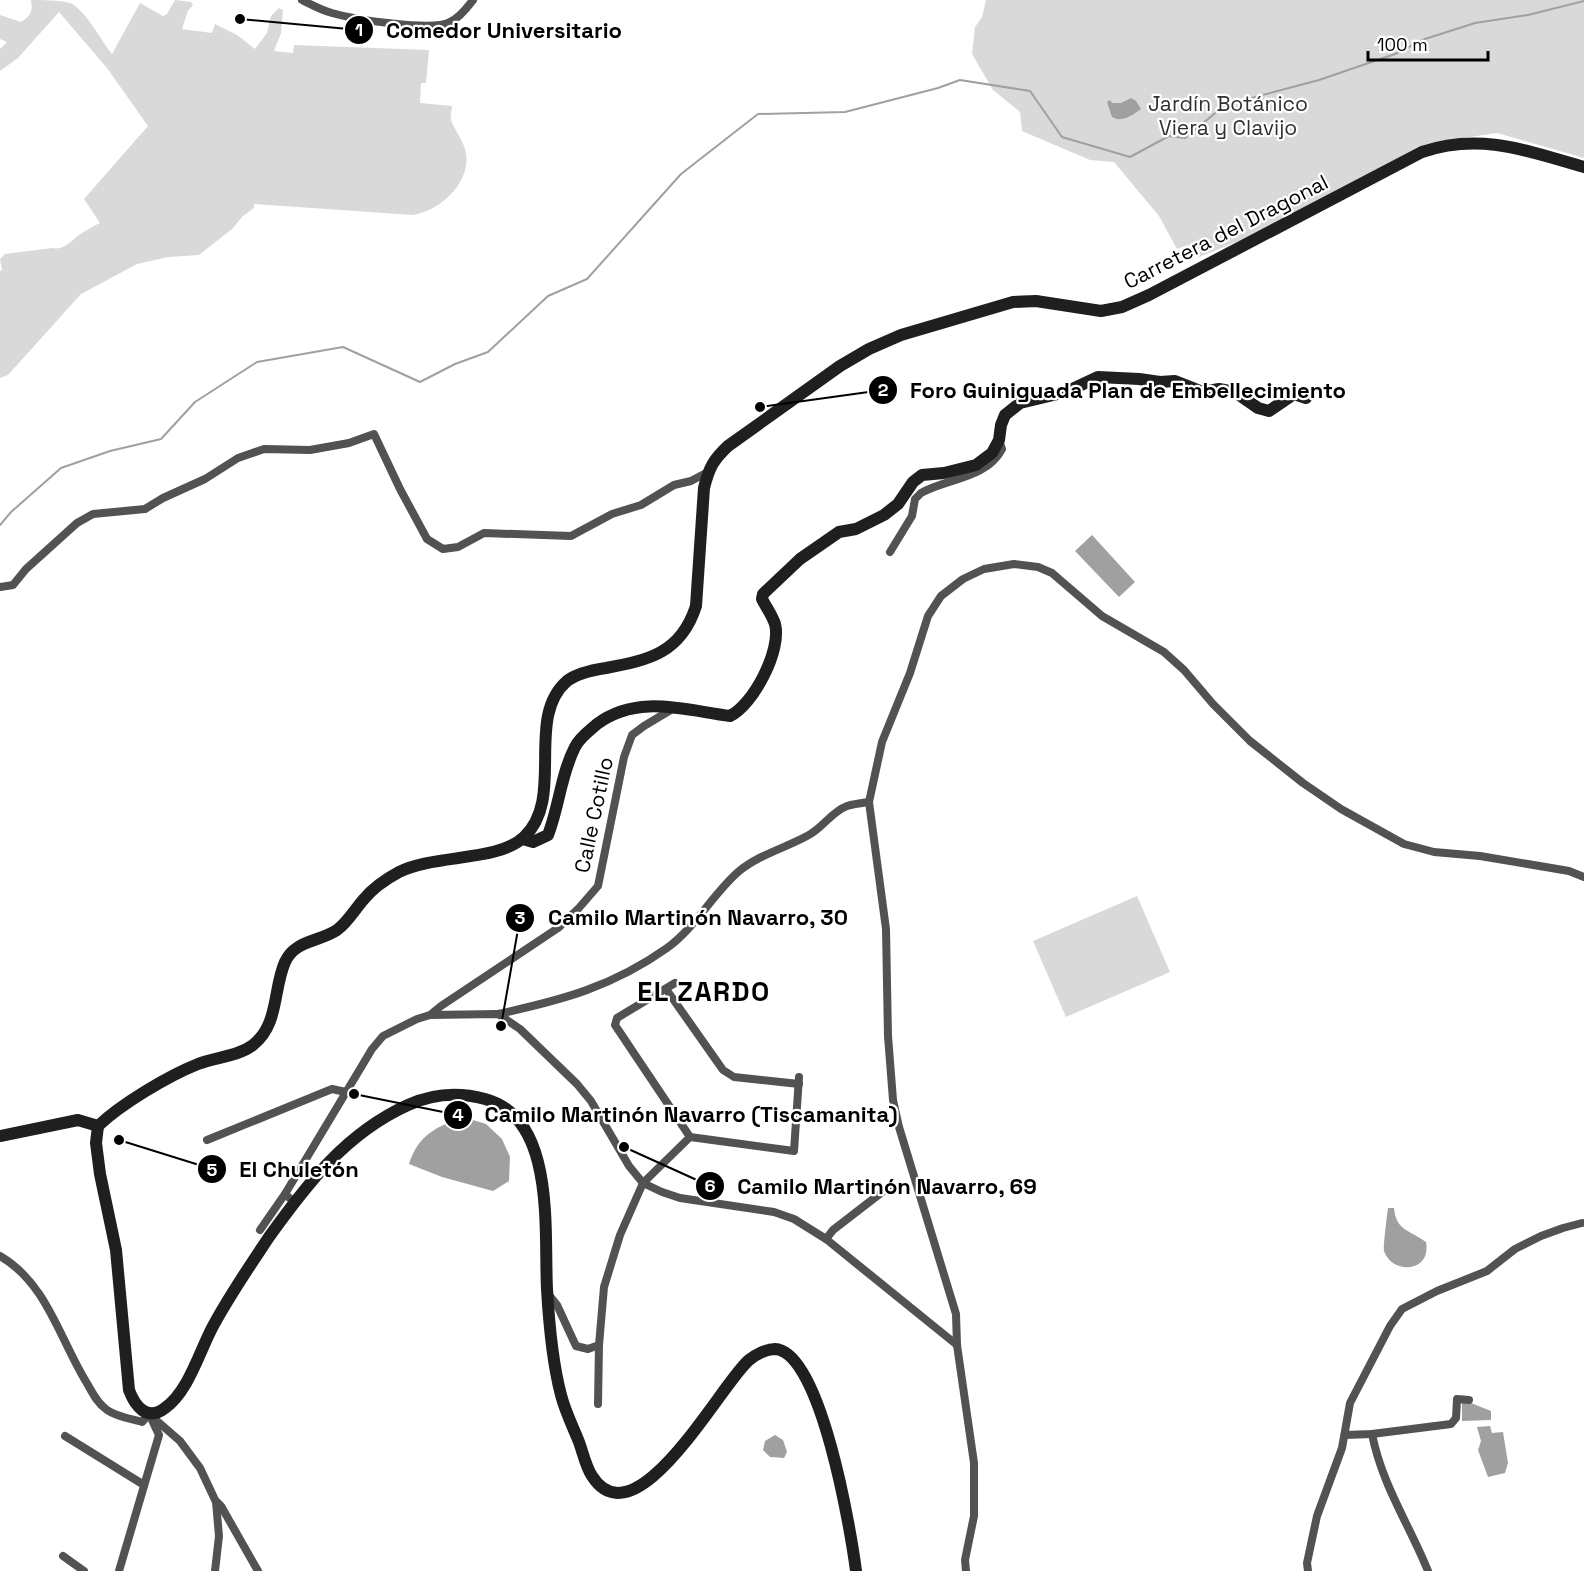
<svg xmlns="http://www.w3.org/2000/svg" width="1584" height="1571" font-family="'Space Grotesk',sans-serif">
	<rect width="100%" height="100%" fill="#fff"/>
	<g fill="#d9d9d9">
		<path d="M 31,0 C 43,0 58,0 70,3 C 86,10 101,41 112,54 L 140,3 L 163,16 L 167,14 L 175,0 L 191,2 L 193,5 L 188,11 L 182,29 L 212,33 L 215,24 L 237,35 L 255,49 L 267,33 L 271,16 L 279,8 L 283,10 L 281,33 L 274,51 L 293,53 L 294,45 L 429,50 L 426,83 L 421,83 L 420,103 L 452,106 C 452,110 450,116 451,120 C 454,129 462,139 465,149 C 474,180 441,211 413,215 L 254,204 L 254,208 L 243,216 L 232,229 L 199,255 L 168,257 L 137,264 L 81,294 L 8,375 L 0,378 L 0,271 L 2,270 L 0,259 L 5,254 L 52,248 C 65,251 72,239 82,233 C 88,229 94,226 100,223 L 84,199 L 148,126 L 107,68 L 59,12 L 18,58 L 0,71 L 0,49 L 7,42 L 0,39 L 0,15 L 21,22 C 31,16 33,11 31,0 Z"/>
		<path d="M 986,0 L 1584,0 L 1584,158 L 1497,133 L 1436,142 L 1244,239 L 1199,257 L 1188,245 L 1177,249 L 1159,216 L 1114,162 L 1090,160 L 1022,131 L 1020,112 L 993,90 L 972,54 L 975,27 L 982,17 Z"/>
		<path d="M 1137,896 L 1170,972 L 1066,1017 L 1033,941 Z"/>
	</g>
	<g fill="#a0a0a0">
		<path d="M 1131,98 L 1136,101 L 1141,109 C 1132,115 1123,123 1112,117 L 1107,102 L 1110,100 L 1112,103 L 1121,103 Z"/>
		<path d="M 1092,535 L 1135,582 L 1119,597 L 1075,551 Z"/>
		<path d="M 463,1117 L 486,1124 L 502,1139 L 510,1157 L 509,1181 L 493,1191 L 442,1177 L 409,1164 C 418,1135 436,1127 463,1117 Z"/>
		<path d="M 1388,1208 L 1394,1208 C 1396,1231 1410,1230 1426,1242 C 1432,1273 1392,1275 1384,1251 C 1383,1247 1387,1215 1388,1208 Z"/>
		<path d="M 1462,1402 L 1471,1403 L 1491,1411 L 1491,1420 L 1462,1421 Z"/>
		<path d="M 1490,1426 L 1492,1433 L 1503,1432 L 1508,1463 L 1505,1473 L 1488,1477 L 1478,1450 L 1481,1441 L 1477,1427 Z"/>
		<path d="M 775,1435 L 783,1440 L 787,1452 L 784,1458 L 770,1457 L 763,1450 L 765,1441 Z"/>
	</g>
	<g fill="none" stroke-linecap="round" stroke-linejoin="round">
		<path stroke="#a0a0a0" stroke-width="2" d="M 0,525 L 11,512 L 61,468 L 110,451 L 161,439 L 195,402 L 257,362 L 343,347 L 420,382 L 455,364 L 488,352 L 548,296 L 587,279 L 681,174 L 758,114 L 845,112 L 938,88 L 960,80 L 1030,91 L 1062,137 L 1130,157 L 1169,136 L 1185,138 L 1225,105 L 1319,80 L 1395,54 L 1425,39 L 1475,23 L 1528,15 L 1584,1"/>
		<g stroke="#525252" stroke-width="8">
			<path d="M 302,0 C 312,5 321,10 332,13 C 353,19 432,32 450,22 C 459,18 467,8 473,0"/>
			<path d="M 890,552 L 912,516 L 915,499 L 921,493 C 948,478 986,479 1002,449 L 999,440"/>
			<path d="M 0,587 L 13,585 L 26,569 L 77,523 L 93,514 L 145,509 L 163,498 L 205,479 L 238,458 L 264,449 L 310,450 L 349,443 L 374,434 L 400,489 L 427,539 L 443,549 L 458,547 L 484,533 L 571,536 L 612,514 L 641,505 L 674,485 L 691,481 L 708,472"/>
			<path d="M 675,983 L 617,1018 L 615,1025 L 690,1137 L 794,1151 L 799,1077"/>
			<path d="M 666,989 L 723,1070 L 734,1077 L 799,1084"/>
			<path d="M 498,1014 C 562,1000 612,987 667,948 C 695,928 712,895 738,872 C 758,855 785,848 807,836 C 822,829 831,812 847,806 C 854,804 862,803 869,802"/>
			<path d="M 430,1015 L 441,1006 L 558,928 L 578,909 L 598,886 L 624,757 L 632,735 L 644,726 L 674,708"/>
			<path d="M 207,1140 L 332,1089 L 346,1092"/>
			<path d="M 294,1202 L 285,1194 L 372,1049 L 383,1036 L 417,1019 L 430,1015 L 498,1014 L 520,1029 L 577,1084 L 591,1101 L 629,1166 L 643,1183 L 662,1192 L 680,1198 L 774,1212 L 794,1219 L 826,1239 L 957,1345"/>
			<path d="M 260,1230 L 285,1194"/>
			<path d="M 826,1239 L 833,1230 L 890,1186"/>
			<path d="M 0,1256 C 48,1284 60,1341 88,1385 C 93,1394 98,1404 107,1410 C 117,1417 132,1419 142,1422 L 149,1414"/>
			<path d="M 549,1295 L 557,1305 L 576,1346 L 588,1349 L 599,1345 L 604,1287 L 620,1235 L 643,1183 L 690,1137"/>
			<path d="M 598,1404 L 599,1345"/>
			<path d="M 149,1414 L 180,1441 L 200,1468 L 216,1502 L 219,1536 L 215,1571"/>
			<path d="M 1372,1434 C 1382,1485 1409,1524 1428,1571"/>
			<path d="M 1345,1435 L 1372,1434 L 1451,1424 L 1456,1418 L 1457,1399 L 1469,1400"/>
			<path d="M 65,1436 L 144,1485"/>
			<path d="M 217,1502 L 221,1506 L 258,1571"/>
			<path d="M 63,1556 L 84,1571"/>
			<path d="M 119,1571 L 159,1435 L 152,1420"/>
			<path d="M 966,1571 L 965,1560 L 974,1516 L 974,1463 L 957,1345 L 956,1314 L 899,1127 L 893,1100 L 888,1036 L 886,929 L 869,802 L 882,742 L 910,673 L 928,616 L 941,596 L 963,579 L 984,569 L 1014,564 L 1038,567 L 1052,573 L 1102,616 L 1164,652 L 1184,670 L 1213,704 L 1250,741 L 1303,783 L 1341,809 L 1404,844 L 1434,852 L 1480,856 L 1569,871 L 1584,877"/>
			<path d="M 1308,1571 L 1307,1563 L 1317,1516 L 1342,1448 L 1350,1403 L 1390,1326 L 1402,1309 L 1437,1291 L 1487,1271 L 1515,1249 L 1541,1236 L 1563,1228 L 1582,1223"/>
		</g>
		<g stroke="#1f1f1f" stroke-width="12">
			<path d="M 523,839 L 533,842 L 548,835 C 559,807 561,774 575,747 C 579,738 589,731 597,724 C 637,694 684,710 730,716 C 753,705 782,650 775,624 C 772,615 766,607 762,599 L 763,594 L 800,559 L 839,532 L 856,529 L 884,515 L 898,504 L 913,482 L 922,475 L 944,473 L 976,465 L 992,453 L 999,440 L 1001,425 L 1005,415 L 1020,403 L 1066,392 L 1098,377 L 1139,379 L 1160,382 L 1175,381 L 1203,392 L 1219,389 L 1235,392 L 1258,408 L 1269,411 L 1294,394 L 1306,398"/>
			<path d="M 98,1126 C 121,1104 168,1076 198,1064 C 215,1057 237,1057 253,1045 C 279,1025 273,989 285,962 C 295,940 319,942 337,930 C 348,922 355,909 364,899 C 373,888 386,879 399,872 C 434,854 498,862 524,837 C 566,798 524,718 567,681 C 577,673 593,670 606,668 C 649,660 681,653 696,606 L 704,488 C 709,468 713,460 728,446 L 840,366 L 869,349 L 901,335 L 1013,302 L 1036,301 L 1101,311 L 1122,307 L 1149,295 L 1422,152 C 1480,132 1528,151 1584,167"/>
			<path d="M 98,1126 L 96,1143 L 100,1174 L 116,1250 L 129,1390 C 135,1406 147,1422 165,1408 C 188,1392 199,1353 212,1328 C 229,1296 249,1267 269,1237 C 307,1184 346,1133 408,1105 C 432,1094 459,1092 485,1099 C 556,1118 544,1230 547,1289 C 549,1324 552,1361 561,1395 C 565,1411 573,1427 579,1442 C 583,1453 586,1467 592,1476 C 636,1545 722,1382 749,1360 C 755,1355 766,1349 775,1349 C 821,1351 851,1532 856,1571"/>
			<path d="M 0,1136 L 78,1120 L 98,1126"/>
		</g>
	</g>
	<g text-anchor="middle" stroke-width="4.5" stroke-linejoin="round" paint-order="stroke">
		<g font-size="21" fill="#303030" stroke="#fff">
			<text x="1228" y="111">Jardín Botánico<tspan x="1228" dy="24">Viera y Clavijo</tspan></text>
		</g>
		<g font-size="21" fill="#000" stroke="#fff">
			<text transform="translate(1226 232) rotate(-27)" y="7">Carretera del Dragonal</text>
			<text transform="translate(594 815) rotate(-78)" y="7">Calle Cotillo</text>
		</g>
		<g font-size="27" font-weight="bold" letter-spacing="1.5" fill="#000" stroke="#fff">
			<text x="704" y="1001">EL ZARDO</text>
		</g>
	</g>
	<path fill="none" stroke="#000" stroke-width="2" d="M240 19L359 30M760 407L883 390M501 1026L520 918M354 1094L458 1115M119 1140L212 1169M624 1147L710 1186"/>
	<g fill="#000" stroke="#fff" stroke-width="2">
		<circle cx="240" cy="19" r="6"/>
		<circle cx="760" cy="407" r="6"/>
		<circle cx="501" cy="1026" r="6"/>
		<circle cx="354" cy="1094" r="6"/>
		<circle cx="119" cy="1140" r="6"/>
		<circle cx="624" cy="1147" r="6"/>
		<circle cx="359" cy="30" r="15"/>
		<circle cx="883" cy="390" r="15"/>
		<circle cx="520" cy="918" r="15"/>
		<circle cx="458" cy="1115" r="15"/>
		<circle cx="212" cy="1169" r="15"/>
		<circle cx="710" cy="1186" r="15"/>
	</g>
	<g font-size="18" text-anchor="middle" font-weight="bold" fill="#fff">
		<text x="359" y="36">1</text>
		<text x="883" y="396">2</text>
		<text x="520" y="924">3</text>
		<text x="458" y="1121">4</text>
		<text x="212" y="1176">5</text>
		<text x="710" y="1192">6</text>
	</g>
	<g font-size="22" text-anchor="middle" font-weight="bold" fill="#000" stroke="#fff" stroke-width="4.5" stroke-linejoin="round" paint-order="stroke">
		<text x="504" y="38">Comedor Universitario</text>
		<text x="1128" y="398">Foro Guiniguada Plan de Embellecimiento</text>
		<text x="698" y="925">Camilo Martinón Navarro, 30</text>
		<text x="691" y="1122">Camilo Martinón Navarro (Tiscamanita)</text>
		<text x="299" y="1177">El Chuletón</text>
		<text x="887" y="1194">Camilo Martinón Navarro, 69</text>
	</g>
	<path d="M1368 51v9h120v-9" fill="none" stroke="#000000" stroke-width="3"/>
	<text x="1377" y="51" font-size="18" fill="#000000" stroke="#ffffff" stroke-width="4.5" paint-order="stroke">100 m</text>
</svg>
